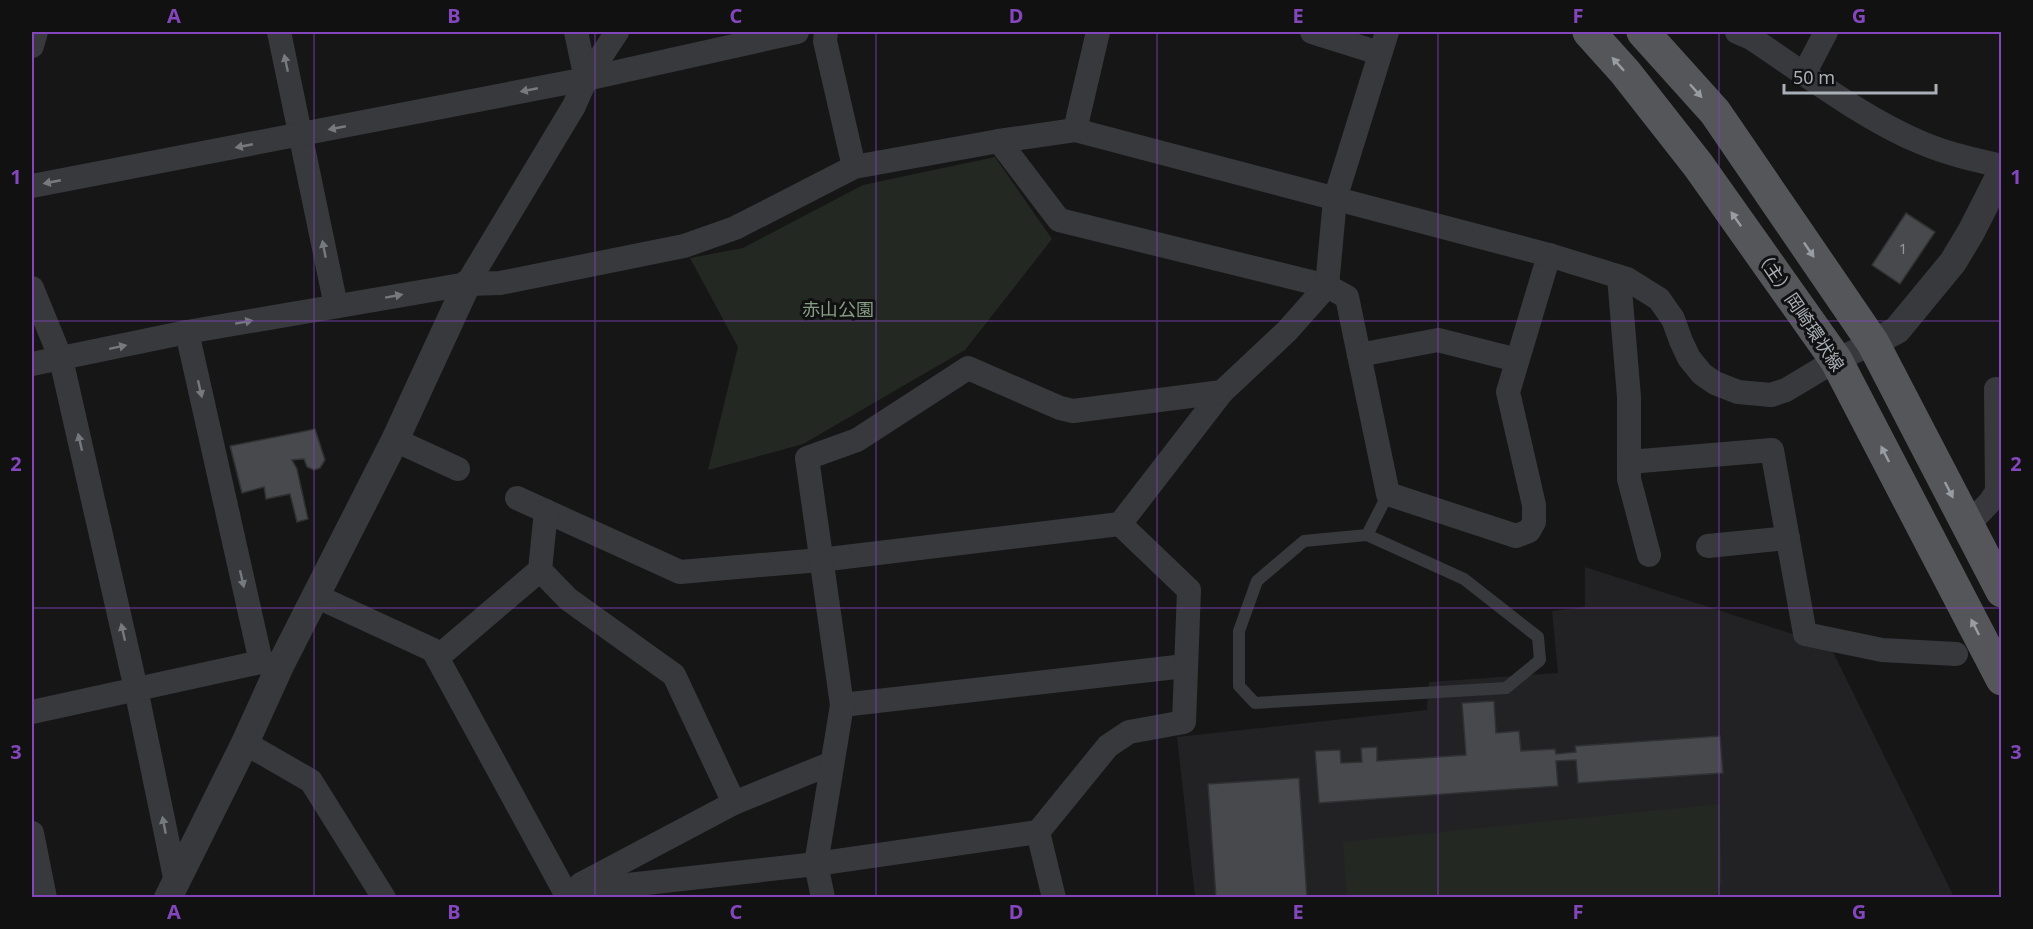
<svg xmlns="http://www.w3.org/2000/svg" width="2033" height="929" font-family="'Noto Sans','Noto Sans JP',sans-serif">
	<rect width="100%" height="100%" fill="#161617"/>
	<path fill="#222224" d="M 1585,567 L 1830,646 L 1954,897 L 1195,897 L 1177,737 L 1427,710 L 1429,682 L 1558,673 L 1552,611 L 1585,607 Z"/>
	<g fill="#232922">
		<path d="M 995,157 L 1052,239 L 965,350 L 803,444 L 708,470 L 738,347 L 690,258 L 743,248 L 863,185 Z"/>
		<path d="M 1720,804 L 1722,884 L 1714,897 L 1347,897 L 1343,842 Z"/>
	</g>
	<g fill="#48494c" stroke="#303133" stroke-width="1.5">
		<path d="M 1906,213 L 1935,232 L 1900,284 L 1872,265 Z"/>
		<path d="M 315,429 L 325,460 L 320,468 L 314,470 L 307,467 L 304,459 L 292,460 L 297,469 L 308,519 L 297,522 L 290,494 L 266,499 L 264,487 L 242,493 L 230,446 Z"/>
		<path d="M 1494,701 L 1496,733 L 1519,731 L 1521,751 L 1555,749 L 1556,754 L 1576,752 L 1575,746 L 1720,736 L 1723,773 L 1578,783 L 1576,760 L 1556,761 L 1558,786 L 1319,803 L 1315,751 L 1340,750 L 1341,763 L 1362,762 L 1361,748 L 1377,747 L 1377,761 L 1466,755 L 1462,703 Z"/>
		<path d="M 1299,778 L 1307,898 L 1216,898 L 1208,784 Z"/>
	</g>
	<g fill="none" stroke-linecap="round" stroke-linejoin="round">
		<path stroke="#37393c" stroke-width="12" d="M 1367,535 L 1304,541 L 1257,581 L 1239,631 L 1239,686 L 1255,703 L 1506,688 L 1540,660 L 1538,637 L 1464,579 L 1367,535 L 1388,494"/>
		<g stroke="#37393c" stroke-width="24">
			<path d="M 279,32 L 336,306"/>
			<path d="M 576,32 L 586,79"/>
			<path d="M 826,32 L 825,41 L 854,167"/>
			<path d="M 1312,32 L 1379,53"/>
			<path d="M 1737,32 L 1751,38 C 1804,73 1864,119 1922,143 C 1948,154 1975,160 2002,166"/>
			<path d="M 32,46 L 36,32"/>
			<path d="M 1804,74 L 1826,32"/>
			<path d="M 1075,130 L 1098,32"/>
			<path d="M 999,141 L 1059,220 L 1327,286 L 1347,297 L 1388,494 L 1516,536 L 1529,531 L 1534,522 L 1534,505 L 1508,392 L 1549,255"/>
			<path d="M 32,186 L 586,79 L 797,32"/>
			<path d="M 1619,277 L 1629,397 L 1629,479 L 1649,555"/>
			<path d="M 467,284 L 574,106 L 586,79 L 617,32"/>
			<path d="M 32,288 L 61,359 L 136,689 L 176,882"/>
			<path d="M 187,332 L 261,662"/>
			<path d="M 1359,355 L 1438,340 L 1517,360"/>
			<path d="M 32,364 L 187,332 L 467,284 L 500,283 L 684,246 L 735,228 L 854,167 L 999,141 L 1075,130 L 1549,255 L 1627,279 L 1659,299 L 1673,319 L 1681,341 L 1689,358 L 1702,374 L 1715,383 L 1738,392 L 1771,395 L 1786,390 L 1836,360 L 1873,343"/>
			<path d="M 395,440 L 458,469"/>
			<path d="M 1629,462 L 1772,450 L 1805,634 L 1882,650 L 1956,654"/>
			<path d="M 517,498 L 680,572 L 820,560 L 1120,524 L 1222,392 L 1287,331 L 1327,286 L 1335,199 L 1387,32"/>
			<path d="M 1968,525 L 1990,502 L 1997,492 L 1996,389 L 2002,392"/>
			<path d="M 1708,546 L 1788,538"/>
			<path d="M 540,570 L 568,599 L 674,675 L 734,803"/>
			<path d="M 316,596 L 433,650 L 565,892"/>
			<path d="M 438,657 L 540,570 L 546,511"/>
			<path d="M 842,705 L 1185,666"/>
			<path d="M 32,712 L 261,662 L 276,665"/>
			<path d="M 245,743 L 311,781 L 384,898"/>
			<path d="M 1038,832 L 1054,898"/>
			<path d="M 32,833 L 45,898"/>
			<path d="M 581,884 L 734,803 L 832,763"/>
			<path d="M 565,892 L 816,864 L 1038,832 L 1108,746 L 1129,732 L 1184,722 L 1189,590 L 1120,524"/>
			<path d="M 823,898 L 816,864 L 842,705 L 807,458 L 857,440 L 968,368 L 1060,408 L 1073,411 L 1222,392"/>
		</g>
		<g stroke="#37393c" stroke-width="28">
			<path d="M 1873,343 L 1897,330 L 1953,262 L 1971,232 L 2002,171"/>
			<path d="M 168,898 L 245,743 L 280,666 L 395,440 L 467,284"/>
		</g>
		<g stroke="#54565a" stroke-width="33">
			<path d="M 1589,32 L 1625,72 L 1698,165 L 1836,360 L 2002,679"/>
			<path d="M 1643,32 L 1715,112 L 1873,343 L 2002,591"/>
		</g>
	</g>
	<defs><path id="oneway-solid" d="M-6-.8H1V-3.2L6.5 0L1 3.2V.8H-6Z" transform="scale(1.5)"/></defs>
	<g fill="#767a7f">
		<use href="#oneway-solid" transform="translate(286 63) rotate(-102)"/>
		<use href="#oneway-solid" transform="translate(529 90) rotate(169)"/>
		<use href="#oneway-solid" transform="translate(337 128) rotate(169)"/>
		<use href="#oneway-solid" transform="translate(244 146) rotate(169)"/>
		<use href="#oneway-solid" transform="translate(52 182) rotate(169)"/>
		<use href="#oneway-solid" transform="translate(324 249) rotate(-101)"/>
		<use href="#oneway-solid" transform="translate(394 296) rotate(-10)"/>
		<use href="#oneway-solid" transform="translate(244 322) rotate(-10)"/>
		<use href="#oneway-solid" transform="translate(118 347) rotate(-12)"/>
		<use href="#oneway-solid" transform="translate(200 389) rotate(77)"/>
		<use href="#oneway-solid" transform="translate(80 442) rotate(-103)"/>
		<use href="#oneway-solid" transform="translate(242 579) rotate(77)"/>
		<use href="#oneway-solid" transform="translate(123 632) rotate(-103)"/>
		<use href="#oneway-solid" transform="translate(164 825) rotate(-101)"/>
	</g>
	<g fill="#989da4">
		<use href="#oneway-solid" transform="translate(1618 64) rotate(-132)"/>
		<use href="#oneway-solid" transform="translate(1696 91) rotate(48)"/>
		<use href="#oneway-solid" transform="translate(1736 219) rotate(-125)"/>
		<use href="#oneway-solid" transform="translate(1809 250) rotate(56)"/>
		<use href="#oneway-solid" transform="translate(1885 454) rotate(-117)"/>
		<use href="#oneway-solid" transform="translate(1949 490) rotate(63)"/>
		<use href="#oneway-solid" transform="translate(1975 627) rotate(-117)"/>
	</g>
	<path fill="none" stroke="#8446bd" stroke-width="1.5" stroke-opacity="0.55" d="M 314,32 L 314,898M 595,32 L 595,898M 876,32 L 876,898M 1157,32 L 1157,898M 1438,32 L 1438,898M 1719,32 L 1719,898M 32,321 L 2002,321M 32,608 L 2002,608"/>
	<g text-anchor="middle" stroke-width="6" stroke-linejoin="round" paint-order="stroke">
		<g font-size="15" fill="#91969c">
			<text x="1903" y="254">1</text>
		</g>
		<g font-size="18" fill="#869e83" stroke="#111112">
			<text x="838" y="316">赤山公園</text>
		</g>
		<g font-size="18" fill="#a9afb6" stroke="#111112">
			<text transform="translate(1799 310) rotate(56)" y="6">（主）岡崎環状線</text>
		</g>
	</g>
	<rect width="2033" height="929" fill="none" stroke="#111112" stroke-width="66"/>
	<path d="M1784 84v9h152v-9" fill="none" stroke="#a9afb6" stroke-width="3"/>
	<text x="1793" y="84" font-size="18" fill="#a9afb6" stroke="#111112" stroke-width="4.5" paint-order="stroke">50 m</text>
	<rect x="33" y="33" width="1967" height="863" fill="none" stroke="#8446bd" stroke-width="2"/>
	<g font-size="20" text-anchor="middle" font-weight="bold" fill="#8446bd">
		<text x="174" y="23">A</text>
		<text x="454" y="23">B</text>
		<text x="736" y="23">C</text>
		<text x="1016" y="23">D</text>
		<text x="1298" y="23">E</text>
		<text x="1578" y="23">F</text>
		<text x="1859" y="23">G</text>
		<text x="16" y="184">1</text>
		<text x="2016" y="184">1</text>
		<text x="16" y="471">2</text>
		<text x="2016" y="471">2</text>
		<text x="16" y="759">3</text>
		<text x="2016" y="759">3</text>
		<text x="174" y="919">A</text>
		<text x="454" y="919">B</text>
		<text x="736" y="919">C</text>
		<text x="1016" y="919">D</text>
		<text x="1298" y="919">E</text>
		<text x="1578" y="919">F</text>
		<text x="1859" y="919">G</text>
	</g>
</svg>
